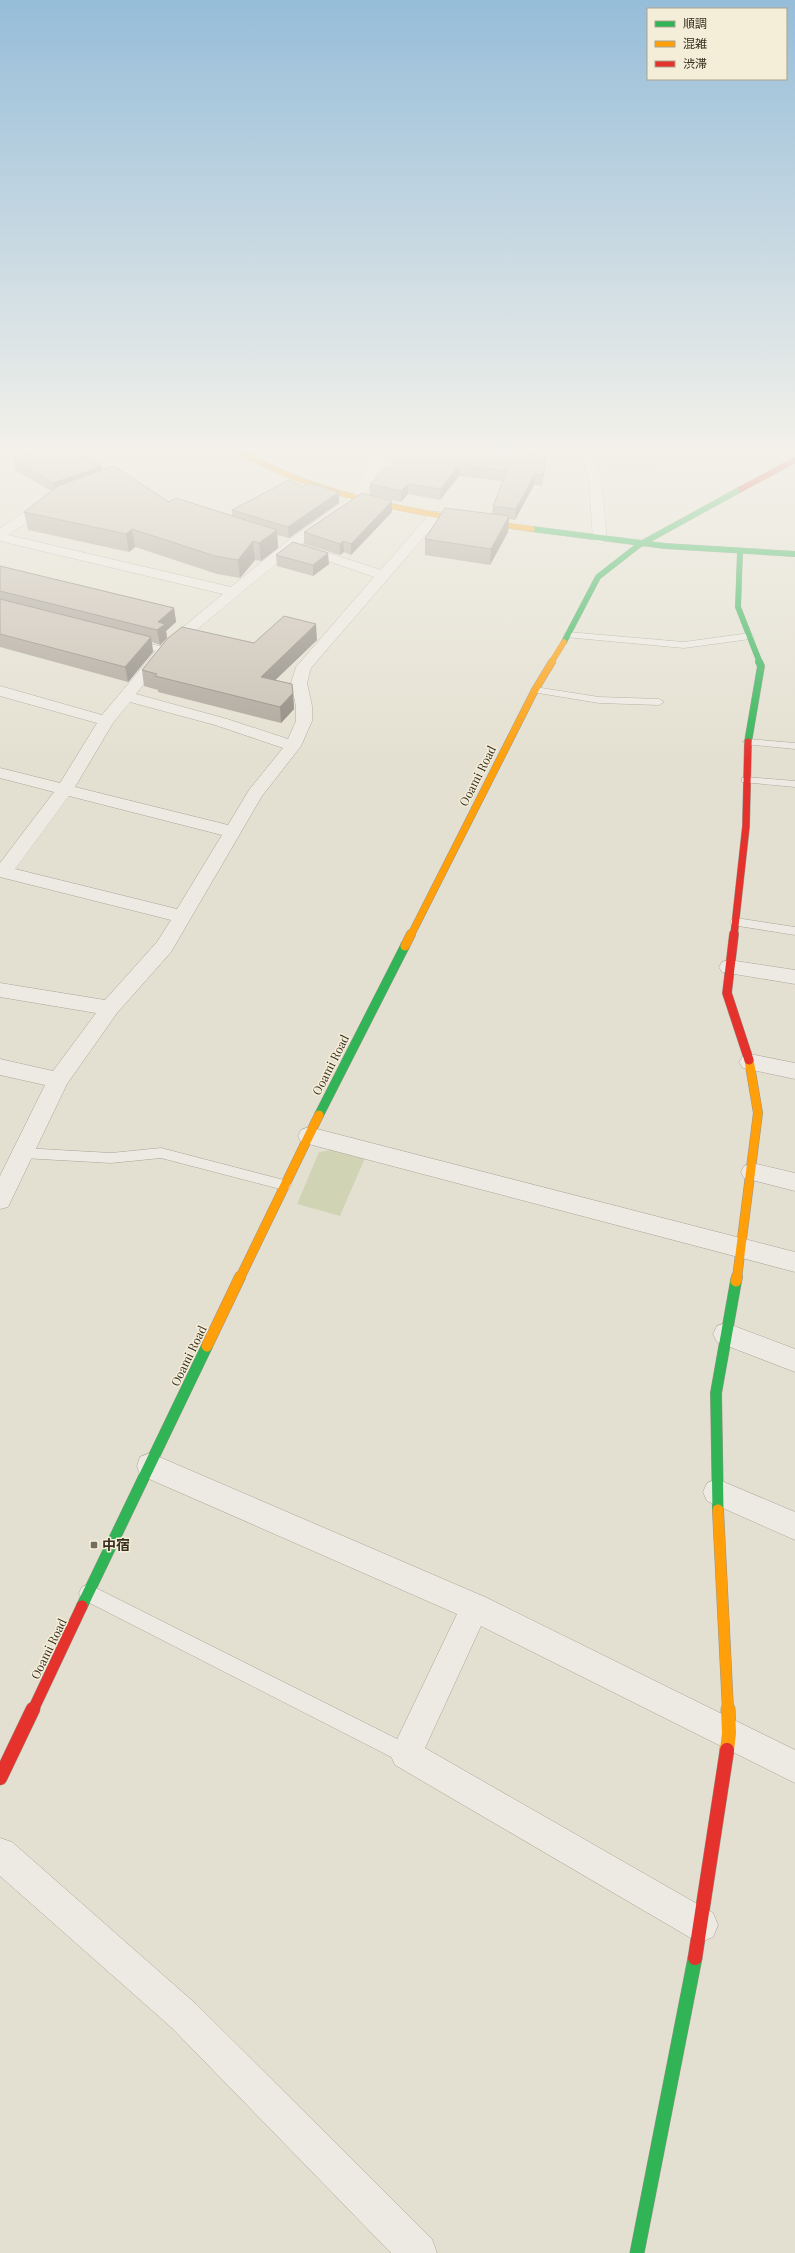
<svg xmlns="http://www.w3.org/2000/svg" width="795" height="2253" font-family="'Playfair Display','Noto Sans JP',serif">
	<rect width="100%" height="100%" fill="#e4e0d1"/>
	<g fill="#d1d4b4">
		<path d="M 608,446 L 715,446 L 714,449 L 648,471 L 608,469 Z"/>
		<path d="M 331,1150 L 365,1158 L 340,1216 L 297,1204 L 319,1152 Z"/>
	</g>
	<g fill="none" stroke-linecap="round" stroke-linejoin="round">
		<g stroke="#aaa599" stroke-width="1">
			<g id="lane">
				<path d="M 568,632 L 684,642 L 750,633 L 754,636 L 750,639 L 684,648 L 565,637 L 564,635 Z"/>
				<path d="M 135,640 L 167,648 L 168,650 L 164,653 L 132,645 L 131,643 Z"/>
				<path d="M 535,687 L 599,697 L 659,699 L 664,702 L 659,705 L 599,703 L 532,692 L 532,688 Z"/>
				<path d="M 748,739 L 795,743 L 795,749 L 745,744 L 743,742 Z"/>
				<path d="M 746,777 L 795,781 L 795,787 L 742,782 L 742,778 Z"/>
				<path d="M 736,918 L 795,927 L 795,935 L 732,925 L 730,922 L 732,919 Z"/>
				<path d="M 23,1148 L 111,1153 L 161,1148 L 284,1180 L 289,1181 L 291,1185 L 289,1189 L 284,1190 L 161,1158 L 111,1163 L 23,1158 L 18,1157 L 16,1153 L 18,1149 Z"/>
				<path d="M 88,1584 L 413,1747 L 415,1754 L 413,1761 L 406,1763 L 399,1761 L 82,1599 L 79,1593 L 82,1587 Z"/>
			</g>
		</g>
		<g stroke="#aaa599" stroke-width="1">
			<g id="street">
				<path d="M 18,446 L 0,455 L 0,447 Z"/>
				<path d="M 378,446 L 390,446 L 363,500 L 301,544 L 381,570 L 431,512 L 441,512 L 443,515 L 311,668 L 307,683 L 312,706 L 312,721 L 301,746 L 262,796 L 171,952 L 117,1013 L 67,1084 L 8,1207 L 0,1209 L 0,1176 L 45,1085 L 0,1075 L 0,1059 L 53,1071 L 96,1013 L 0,997 L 0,983 L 105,1000 L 157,942 L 171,920 L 0,877 L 0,863 L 54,792 L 0,778 L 0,768 L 60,783 L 97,723 L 0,696 L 0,686 L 102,715 L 159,647 L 223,594 L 0,541 L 0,528 L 46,498 L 56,498 L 57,501 L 56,504 L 8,535 L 231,587 L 286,542 L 353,495 ZM 294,549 L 374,577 L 296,667 L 291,683 L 296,706 L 296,721 L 288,739 L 227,719 L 136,694 L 169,653 ZM 130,702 L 215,725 L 283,748 L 249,790 L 228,825 L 75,787 L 113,723 ZM 69,796 L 222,835 L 177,909 L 15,869 Z"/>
				<path d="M 579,446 L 591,446 L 601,479 L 607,540 L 600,544 L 593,540 L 589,479 Z"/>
				<path d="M 729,960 L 795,970 L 795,984 L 722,972 L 719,967 L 722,962 Z"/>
				<path d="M 750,1054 L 795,1063 L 795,1079 L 743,1068 L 739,1062 L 743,1056 Z"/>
				<path d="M 309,1127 L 795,1252 L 795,1272 L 301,1142 L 298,1136 L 301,1130 Z"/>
				<path d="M 752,1163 L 795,1173 L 795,1191 L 744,1178 L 741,1172 L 744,1166 Z"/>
				<path d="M 726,1323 L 795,1349 L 795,1372 L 717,1342 L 713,1334 L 717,1326 Z"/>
				<path d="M 150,1453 L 485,1597 L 795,1750 L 795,1783 L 481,1626 L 425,1748 L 713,1913 L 718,1925 L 713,1937 L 701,1942 L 689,1937 L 395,1765 L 390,1754 L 457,1614 L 140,1475 L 137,1466 L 140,1457 Z"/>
				<path d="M 717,1479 L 795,1512 L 795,1540 L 707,1501 L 703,1492 L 707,1483 Z"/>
				<path d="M 0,1838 L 12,1842 L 196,2004 L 432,2239 L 437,2253 L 391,2253 L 172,2028 L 0,1876 Z"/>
			</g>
		</g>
		<g stroke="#9a958a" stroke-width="6">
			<g id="fast-far4">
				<path d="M 532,529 L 665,546 L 795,554"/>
				<path d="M 740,552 L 738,607 L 760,663"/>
				<path d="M 564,642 L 598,577 L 639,545 L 741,489"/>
			</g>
		</g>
		<g stroke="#9a958a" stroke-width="8">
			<path id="fast-far3" d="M 748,742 L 761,666 L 759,662"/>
		</g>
		<g stroke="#9a958a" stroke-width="10">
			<path id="fast-far2" d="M 319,1115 L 405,946"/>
		</g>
		<g stroke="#9a958a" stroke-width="12">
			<g id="fast-far1">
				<path d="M 718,1510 L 716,1393 L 736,1281"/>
				<path d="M 82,1606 L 207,1346"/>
			</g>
		</g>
		<g stroke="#9a958a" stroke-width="15">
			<path id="fast" d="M 637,2253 L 695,1958"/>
		</g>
		<g stroke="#9a958a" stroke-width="6">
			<g id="slow-far4">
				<path d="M 229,446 C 254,459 279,473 306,482 C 379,508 456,519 532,529"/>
				<path d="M 551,663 L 564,642"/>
			</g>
		</g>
		<g stroke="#9a958a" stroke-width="8">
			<path id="slow-far3" d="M 411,935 L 535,690 L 552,662"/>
		</g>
		<g stroke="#9a958a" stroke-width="10">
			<g id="slow-far2">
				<path d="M 405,946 L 411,934"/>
				<path d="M 240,1278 L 319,1115"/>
				<path d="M 737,1278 L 758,1113 L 749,1060"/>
			</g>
		</g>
		<g stroke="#9a958a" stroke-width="12">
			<g id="slow-far1">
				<path d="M 736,1281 L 737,1277"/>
				<path d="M 207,1346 L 240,1277"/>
				<path d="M 718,1510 L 728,1710"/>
			</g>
		</g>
		<g stroke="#9a958a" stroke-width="15">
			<path id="slow" d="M 727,1750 L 729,1733 L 728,1709"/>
		</g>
		<g stroke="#9a958a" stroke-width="6">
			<path id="jam-far4" d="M 741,489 L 795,460"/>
		</g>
		<g stroke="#9a958a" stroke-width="8">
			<path id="jam-far3" d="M 734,935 L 746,826 L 748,742"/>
		</g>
		<g stroke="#9a958a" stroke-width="10">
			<path id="jam-far2" d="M 734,934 L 727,993 L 749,1060"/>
		</g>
		<g stroke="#9a958a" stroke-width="12">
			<path id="jam-far1" d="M 33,1710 L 82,1606"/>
		</g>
		<g stroke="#9a958a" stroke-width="15">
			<g id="jam">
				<path d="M 0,1778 L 33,1709"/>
				<path d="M 695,1958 L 727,1750"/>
			</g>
		</g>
		<use href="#lane" fill="#eceae2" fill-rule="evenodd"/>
		<use href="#street" fill="#eceae2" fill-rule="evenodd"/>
		<use href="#fast-far4" stroke="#30b455" stroke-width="5.5"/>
		<use href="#fast-far3" stroke="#30b455" stroke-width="7"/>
		<use href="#fast-far2" stroke="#30b455" stroke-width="9"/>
		<use href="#fast-far1" stroke="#30b455" stroke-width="11"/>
		<use href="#fast" stroke="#30b455" stroke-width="14"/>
		<use href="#slow-far4" stroke="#ff9f0a" stroke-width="5.5"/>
		<use href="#slow-far3" stroke="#ff9f0a" stroke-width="7"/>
		<use href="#slow-far2" stroke="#ff9f0a" stroke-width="9"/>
		<use href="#slow-far1" stroke="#ff9f0a" stroke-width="11"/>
		<use href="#slow" stroke="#ff9f0a" stroke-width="14"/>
		<use href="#jam-far4" stroke="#e5322d" stroke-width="5.5"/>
		<use href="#jam-far3" stroke="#e5322d" stroke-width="7"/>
		<use href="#jam-far2" stroke="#e5322d" stroke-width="9"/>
		<use href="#jam-far1" stroke="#e5322d" stroke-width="11"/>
		<use href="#jam" stroke="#e5322d" stroke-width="14"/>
	</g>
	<g fill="#aca499">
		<path d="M 403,446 L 545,467 L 542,486 L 534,485 L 515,520 L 509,519 L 508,532 L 490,565 L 425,555 L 425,539 L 492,514 L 493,506 L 503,481 L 459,476 L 440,500 L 408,494 L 401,502 L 370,495 L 370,484 L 390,469 Z"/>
		<path d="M 13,459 L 102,466 L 102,470 L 169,502 L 232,516 L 232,510 L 304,487 L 339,492 L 339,503 L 289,538 L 277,535 L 278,548 L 261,561 L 255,560 L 240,578 L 217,574 L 135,547 L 129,552 L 28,530 L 24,512 L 51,491 L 15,470 Z"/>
		<path d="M 392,501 L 392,512 L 351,555 L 344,552 L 340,555 L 304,544 L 304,532 Z"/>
		<path d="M 276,555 L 329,564 L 313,576 L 277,566 Z"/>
		<path d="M 0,566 L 174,608 L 176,622 L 166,631 L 167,638 L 160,645 L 152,642 L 153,652 L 128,682 L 0,647 Z"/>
		<path d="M 317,640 L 275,680 L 293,693 L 294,709 L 281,723 L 158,692 L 158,690 L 144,686 L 142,670 L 254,643 Z"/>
	</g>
	<g fill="#8c867d">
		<path d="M 546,457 L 545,467 L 542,486 L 543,475 Z"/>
		<path d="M 459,465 L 459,476 L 440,500 L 441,489 Z"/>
		<path d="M 102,466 L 103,477 L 55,494 L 53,483 Z"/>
		<path d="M 535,474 L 534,485 L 515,520 L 516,509 Z"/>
		<path d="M 408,484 L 408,494 L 401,502 L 401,491 Z"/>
		<path d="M 339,492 L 339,503 L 289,538 L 288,527 Z"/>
		<path d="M 392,501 L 392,512 L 351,555 L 351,544 Z"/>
		<path d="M 509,516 L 508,532 L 490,565 L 491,549 Z"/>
		<path d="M 132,529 L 135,547 L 129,552 L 126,534 Z"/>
		<path d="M 277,530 L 278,548 L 261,561 L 259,543 Z"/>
		<path d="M 253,541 L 255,560 L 240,578 L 238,560 Z"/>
		<path d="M 343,541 L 344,552 L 340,555 L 340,544 Z"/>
		<path d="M 328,553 L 329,564 L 313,576 L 313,565 Z"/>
		<path d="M 174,608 L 176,622 L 166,631 L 167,638 L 160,645 L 157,630 L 158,622 Z"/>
		<path d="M 316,624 L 317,640 L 263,692 L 261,677 Z"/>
		<path d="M 151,637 L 153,652 L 128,682 L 125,667 Z"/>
		<path d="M 293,693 L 294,709 L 281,723 L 280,707 Z"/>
	</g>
	<g fill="#c8bfb2" stroke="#8c867d">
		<path d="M 49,446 L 68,446 L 102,466 L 53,483 L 13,459 Z"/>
		<path d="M 403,446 L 494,446 L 546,457 L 543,475 L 535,474 L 516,509 L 493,506 L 507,471 L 459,465 L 441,489 L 408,484 L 401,491 L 370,484 L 385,468 L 390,469 Z"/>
		<path d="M 114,466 L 169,502 L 176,498 L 277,530 L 259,543 L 253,541 L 238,560 L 215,556 L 132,529 L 126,534 L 24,512 L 58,486 Z"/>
		<path d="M 289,480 L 304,487 L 310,483 L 339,492 L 288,527 L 232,510 Z"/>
		<path d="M 362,493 L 392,501 L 351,544 L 343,541 L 340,544 L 304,532 Z"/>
		<path d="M 445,508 L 509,516 L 491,549 L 425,539 Z"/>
		<path d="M 293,542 L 328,553 L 313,565 L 276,555 Z"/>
		<path d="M 0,566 L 174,608 L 158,622 L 165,624 L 157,630 L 0,591 Z"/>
		<path d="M 0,599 L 151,637 L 125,667 L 0,634 Z"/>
		<path d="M 284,616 L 316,624 L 261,677 L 292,684 L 293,693 L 280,707 L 155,676 L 157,674 L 142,670 L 168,638 L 182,627 L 254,643 Z"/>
	</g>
	<linearGradient id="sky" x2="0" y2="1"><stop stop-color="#96bdd9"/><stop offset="0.59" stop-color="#f3f1ea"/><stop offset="1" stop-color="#f3f1ea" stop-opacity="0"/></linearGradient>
	<rect width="795" height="762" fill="url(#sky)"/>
	<rect fill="#756d5f" stroke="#f4eed8" stroke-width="1.5" x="90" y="1541" width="8" height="8" rx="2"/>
	<g text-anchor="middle" stroke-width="3" stroke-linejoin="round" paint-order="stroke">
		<g font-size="12" fill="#392f21" stroke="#f4eed8">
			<text transform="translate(478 776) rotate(-63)" y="4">Ooami Road</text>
			<text transform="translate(331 1065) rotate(-63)" y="4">Ooami Road</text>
			<text transform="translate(189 1356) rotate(-64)" y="4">Ooami Road</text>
			<text transform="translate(49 1649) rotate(-64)" y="4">Ooami Road</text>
		</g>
		<g font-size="14" font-weight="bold" fill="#392f21" stroke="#f4eed8" text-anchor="start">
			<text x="102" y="1550">中宿</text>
		</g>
	</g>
	<rect x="647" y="8" width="140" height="72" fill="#f4eed8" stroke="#a9a28f"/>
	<rect x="655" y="21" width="20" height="6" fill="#30b455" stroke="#a9a28f"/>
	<text x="683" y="28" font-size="12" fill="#392f21">順調</text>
	<rect x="655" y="41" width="20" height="6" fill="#ff9f0a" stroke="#a9a28f"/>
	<text x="683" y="48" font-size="12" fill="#392f21">混雑</text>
	<rect x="655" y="61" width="20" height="6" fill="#e5322d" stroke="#a9a28f"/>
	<text x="683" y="68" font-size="12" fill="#392f21">渋滞</text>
</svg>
